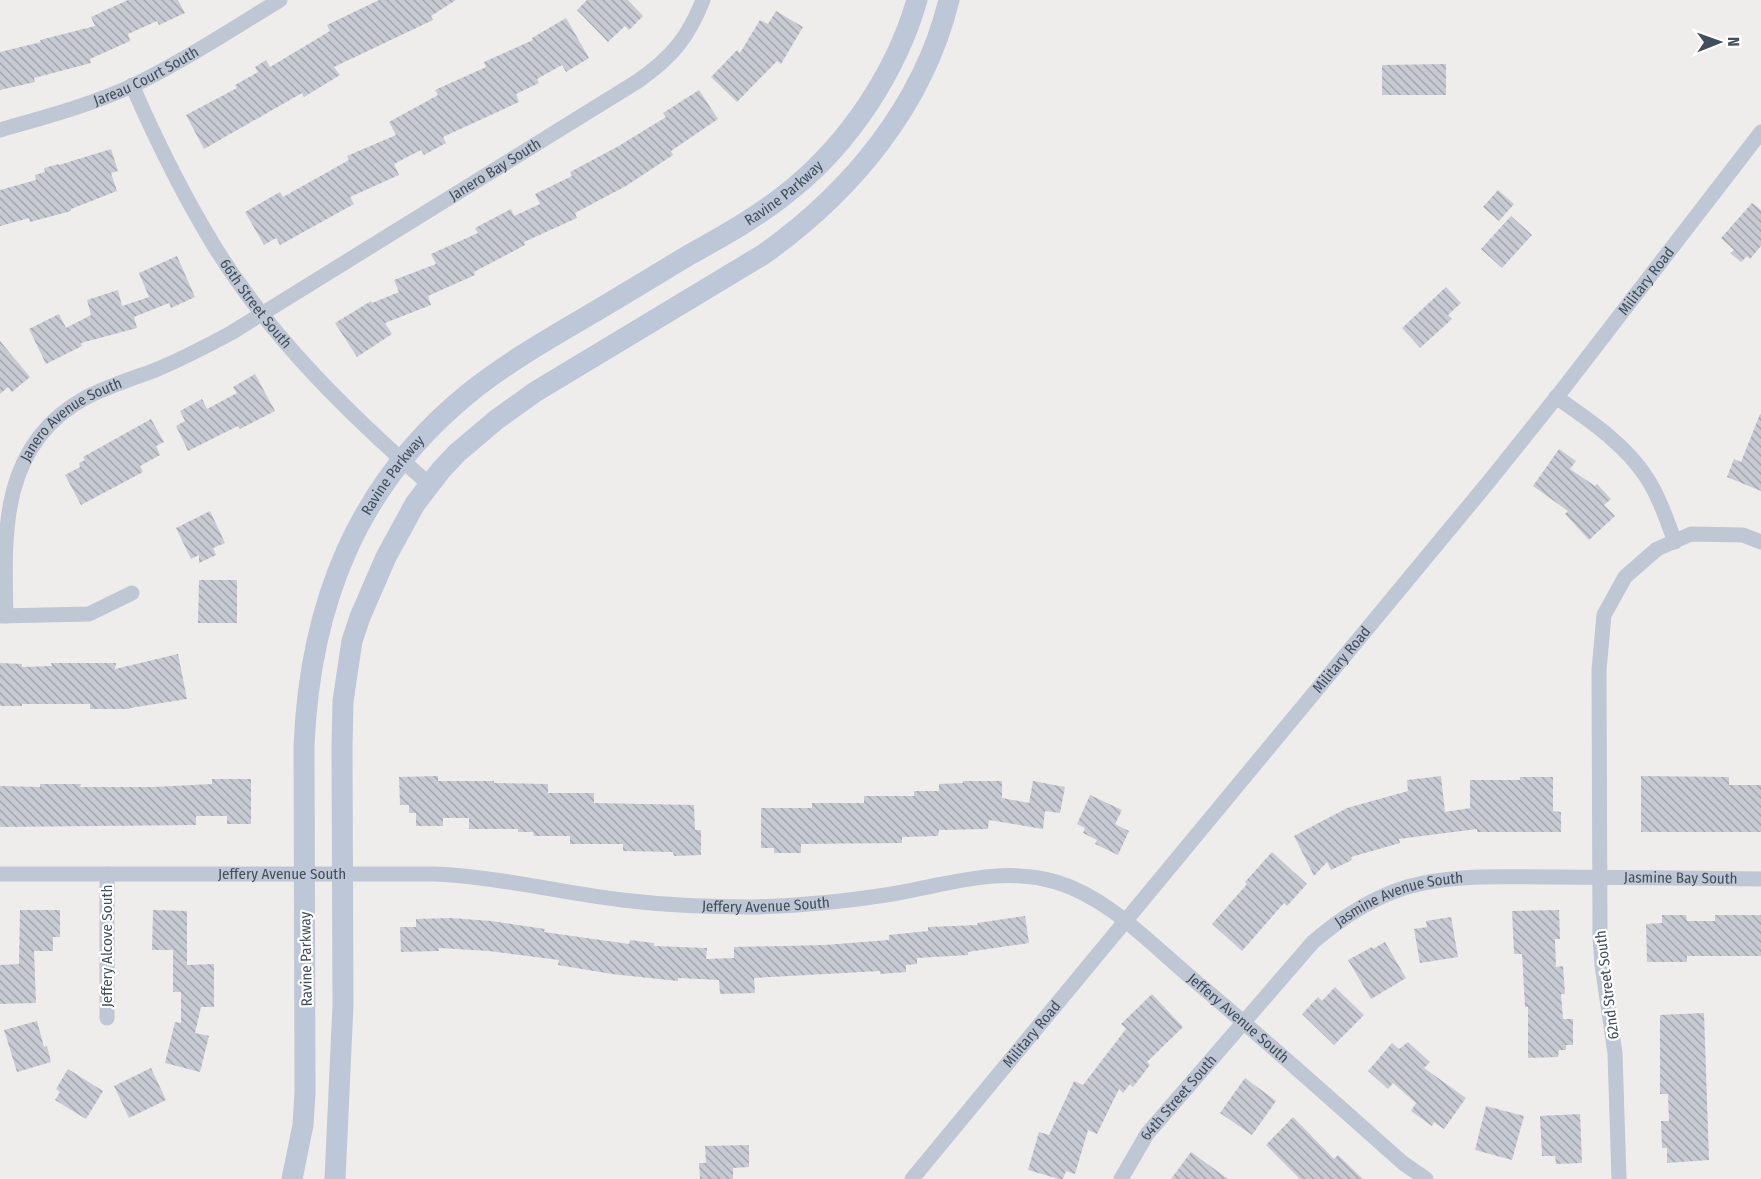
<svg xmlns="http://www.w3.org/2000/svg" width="1761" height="1179" font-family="'Fira Sans Condensed',sans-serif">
	<defs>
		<pattern id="building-back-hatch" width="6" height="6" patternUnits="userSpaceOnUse" patternTransform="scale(1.5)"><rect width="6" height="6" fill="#c8cad3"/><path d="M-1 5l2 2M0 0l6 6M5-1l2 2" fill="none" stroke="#a4a6ae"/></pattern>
	</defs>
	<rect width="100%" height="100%" fill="#efecec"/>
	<g fill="url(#building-back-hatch)">
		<path d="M 128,0 L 178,0 L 185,13 L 159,25 L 157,21 L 128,34 L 130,41 L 90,59 L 91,63 L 34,78 L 35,82 L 0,90 L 0,52 L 41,42 L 40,40 L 95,26 L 91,17 Z"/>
		<path d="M 379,0 L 456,0 L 431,16 L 433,20 L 334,67 L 340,75 L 304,97 L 302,93 L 204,149 L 186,115 L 237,88 L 235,85 L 258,72 L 255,67 L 266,60 L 270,67 L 330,31 L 327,25 Z"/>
		<path d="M 587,0 L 628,0 L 643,16 L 629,30 L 625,26 L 608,42 L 577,10 Z"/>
		<path d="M 776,11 L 803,27 L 781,64 L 777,61 L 737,102 L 711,77 L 737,50 L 740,53 L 760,20 L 768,24 Z"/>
		<path d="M 566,18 L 589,58 L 566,72 L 562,65 L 537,79 L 539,83 L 516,94 L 519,102 L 443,137 L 446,143 L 424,155 L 421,150 L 394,164 L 399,175 L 350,197 L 354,204 L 280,245 L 276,238 L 264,245 L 245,212 L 280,192 L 283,197 L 349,160 L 347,156 L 396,135 L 389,122 L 438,95 L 435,90 L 486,67 L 484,62 L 533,40 L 532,38 Z"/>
		<path d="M 1446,64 L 1446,95 L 1382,95 L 1382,65 Z"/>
		<path d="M 699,90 L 718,119 L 671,151 L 673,155 L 626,186 L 575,213 L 577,218 L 524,242 L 525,245 L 474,272 L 475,275 L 428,296 L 431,305 L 385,323 L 392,334 L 357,357 L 335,323 L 371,301 L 372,303 L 399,292 L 394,280 L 436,264 L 431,254 L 478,233 L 475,228 L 511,209 L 514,216 L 540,204 L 535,194 L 572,176 L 570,172 L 617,147 L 666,117 L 663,113 Z"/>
		<path d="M 111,149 L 118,171 L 111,173 L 117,191 L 71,209 L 71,211 L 30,222 L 29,218 L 0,226 L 0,190 L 36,180 L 35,175 L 45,172 L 44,168 L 59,164 L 59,165 Z"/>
		<path d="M 1498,190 L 1514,204 L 1499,221 L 1483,207 Z"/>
		<path d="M 1752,203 L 1761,210 L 1761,246 L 1750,259 L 1747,256 L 1741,262 L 1730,253 L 1734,250 L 1721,238 Z"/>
		<path d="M 1511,216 L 1532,235 L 1502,268 L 1481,249 Z"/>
		<path d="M 177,256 L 195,297 L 171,308 L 169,303 L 134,317 L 137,328 L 81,343 L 82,346 L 46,364 L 29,329 L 59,314 L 66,328 L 91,315 L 87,300 L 118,290 L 122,306 L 149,297 L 139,273 Z"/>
		<path d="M 1446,287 L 1461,303 L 1448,315 L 1452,319 L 1420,348 L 1402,328 Z"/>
		<path d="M 0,341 L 30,377 L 12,392 L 8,387 L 0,394 Z"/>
		<path d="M 255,374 L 275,411 L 240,429 L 238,426 L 188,451 L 176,426 L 185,421 L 180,411 L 202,399 L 207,409 L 237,393 L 233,387 Z"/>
		<path d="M 1760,414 L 1761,414 L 1761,491 L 1727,477 L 1734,459 L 1741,462 Z"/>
		<path d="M 151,419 L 164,442 L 156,446 L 160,455 L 140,466 L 143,472 L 81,505 L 65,475 L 80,467 L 79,463 L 85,460 L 83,457 Z"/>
		<path d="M 1559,449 L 1576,461 L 1570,469 L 1595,486 L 1597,484 L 1611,499 L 1604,505 L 1615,516 L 1589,540 L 1565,514 L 1568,511 L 1533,486 Z"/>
		<path d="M 210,511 L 225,543 L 213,548 L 216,555 L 199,563 L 199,555 L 191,559 L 176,528 Z"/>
		<path d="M 199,580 L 237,580 L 237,623 L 198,623 Z"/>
		<path d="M 178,654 L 187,699 L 130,708 L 130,709 L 90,709 L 90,704 L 22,704 L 22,706 L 0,706 L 0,663 L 22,664 L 22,667 L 52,666 L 51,663 L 116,663 L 115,669 Z"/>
		<path d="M 438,776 L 438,781 L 494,781 L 494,783 L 548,784 L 548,793 L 594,793 L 594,803 L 694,805 L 695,830 L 701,830 L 701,855 L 674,856 L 673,852 L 623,851 L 623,844 L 570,844 L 570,836 L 534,836 L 533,832 L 518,832 L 518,829 L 469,829 L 469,818 L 443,818 L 443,826 L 416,826 L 416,813 L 409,813 L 409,805 L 400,805 L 399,777 Z"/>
		<path d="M 1441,776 L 1445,812 L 1470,808 L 1470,780 L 1520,780 L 1520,777 L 1553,777 L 1553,811 L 1561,812 L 1561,832 L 1477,832 L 1477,829 L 1399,839 L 1400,843 L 1351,857 L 1352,860 L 1331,870 L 1327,862 L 1314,876 L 1294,836 L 1347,808 L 1408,791 L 1407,780 Z"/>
		<path d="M 1641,776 L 1729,777 L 1729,785 L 1761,785 L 1761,832 L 1641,832 Z"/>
		<path d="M 212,779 L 251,779 L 251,824 L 227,824 L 227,816 L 196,816 L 196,825 L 0,827 L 0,786 L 40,787 L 40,784 L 81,784 L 80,787 L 153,787 L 212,784 Z"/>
		<path d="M 963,781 L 1002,781 L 1002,798 L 1029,803 L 1033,781 L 1065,787 L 1060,813 L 1045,811 L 1043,829 L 989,820 L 988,829 L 939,830 L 938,836 L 902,837 L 902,843 L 801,844 L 801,853 L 774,853 L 774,848 L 761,848 L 761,808 L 812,808 L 812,803 L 864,803 L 864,796 L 914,796 L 914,791 L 939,791 L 939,784 L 963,783 Z"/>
		<path d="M 1090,795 L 1122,810 L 1115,824 L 1129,831 L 1118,855 L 1095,844 L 1097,840 L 1083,833 L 1085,828 L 1077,824 Z"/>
		<path d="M 1272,852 L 1307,884 L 1287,906 L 1284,903 L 1242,951 L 1212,924 L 1247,884 L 1245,882 Z"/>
		<path d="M 20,910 L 60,910 L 60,937 L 53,937 L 53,951 L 34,951 L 36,1003 L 0,1004 L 0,965 L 19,964 Z"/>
		<path d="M 153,910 L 187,911 L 187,965 L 214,964 L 214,1007 L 201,1007 L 195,1033 L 209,1036 L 200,1072 L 165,1063 L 175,1022 L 181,1023 L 181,992 L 173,992 L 173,950 L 152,950 Z"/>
		<path d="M 1559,910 L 1560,939 L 1555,939 L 1556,967 L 1563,966 L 1565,994 L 1561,994 L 1563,1019 L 1573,1019 L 1573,1045 L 1566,1045 L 1566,1050 L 1559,1050 L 1558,1057 L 1528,1058 L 1528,1007 L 1525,1007 L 1522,954 L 1514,954 L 1512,911 Z"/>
		<path d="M 1662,915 L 1686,915 L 1687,921 L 1715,921 L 1715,915 L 1761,915 L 1761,956 L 1687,956 L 1687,962 L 1647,962 L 1646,924 L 1662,923 Z"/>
		<path d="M 1025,916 L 1029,943 L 968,952 L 968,955 L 917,958 L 917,964 L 906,965 L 906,972 L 880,974 L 880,971 L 754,978 L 755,993 L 720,994 L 719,980 L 678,978 L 678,981 L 612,974 L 558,965 L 559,960 L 489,951 L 439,948 L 439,951 L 401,952 L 400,927 L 416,927 L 416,919 L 451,918 L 491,921 L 545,929 L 544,932 L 629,944 L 630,940 L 654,943 L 654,946 L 707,948 L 706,959 L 734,958 L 734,947 L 825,945 L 889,940 L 889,935 L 928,931 L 928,927 L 978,925 L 977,923 Z"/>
		<path d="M 1451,917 L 1458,957 L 1420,963 L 1414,929 L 1427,927 L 1426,921 Z"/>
		<path d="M 1385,942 L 1406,978 L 1371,999 L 1348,960 L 1372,947 L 1373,949 Z"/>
		<path d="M 1335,987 L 1364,1015 L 1334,1045 L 1302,1014 L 1318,997 L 1322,1001 Z"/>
		<path d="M 1152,994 L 1183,1027 L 1147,1062 L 1150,1065 L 1133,1087 L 1130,1084 L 1123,1093 L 1119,1089 L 1097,1134 L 1088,1130 L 1075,1174 L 1066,1171 L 1063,1179 L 1059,1179 L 1028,1170 L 1039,1132 L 1049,1135 L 1074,1081 L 1083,1085 L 1126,1029 L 1121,1024 Z"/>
		<path d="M 1704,1013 L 1709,1160 L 1667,1163 L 1667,1148 L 1662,1148 L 1661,1121 L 1669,1121 L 1668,1094 L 1660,1094 L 1660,1015 Z"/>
		<path d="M 37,1021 L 44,1047 L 47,1046 L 51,1062 L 17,1072 L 4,1030 Z"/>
		<path d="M 1408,1042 L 1430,1062 L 1424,1068 L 1466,1098 L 1444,1129 L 1434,1122 L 1432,1126 L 1411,1111 L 1416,1103 L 1393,1083 L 1388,1089 L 1368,1071 L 1392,1043 L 1399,1049 Z"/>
		<path d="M 151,1068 L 166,1100 L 129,1118 L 114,1086 Z"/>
		<path d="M 68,1069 L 103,1091 L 86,1119 L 55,1100 L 60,1092 L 56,1089 Z"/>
		<path d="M 1245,1078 L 1276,1101 L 1252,1135 L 1220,1113 Z"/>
		<path d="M 1486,1106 L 1524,1116 L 1512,1160 L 1475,1150 Z"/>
		<path d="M 1580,1114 L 1582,1163 L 1556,1164 L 1555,1156 L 1542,1156 L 1540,1116 Z"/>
		<path d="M 1293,1117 L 1334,1159 L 1338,1155 L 1363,1179 L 1300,1179 L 1266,1145 Z"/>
		<path d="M 749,1145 L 749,1167 L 733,1168 L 733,1179 L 700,1179 L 699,1163 L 706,1163 L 705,1146 Z"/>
		<path d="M 1191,1152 L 1228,1179 L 1171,1179 Z"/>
	</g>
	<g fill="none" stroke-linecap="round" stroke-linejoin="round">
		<g stroke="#bec7d3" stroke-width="15">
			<path id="s1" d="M 132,85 C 156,140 182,193 213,244 C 270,337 348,413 430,485"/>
			<path id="s2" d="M 0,130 C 45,117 91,105 134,85 C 185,60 232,29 280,0"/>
			<path d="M 1556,397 C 1589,420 1625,444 1647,478 C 1659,497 1667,520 1675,542"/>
			<path d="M 0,616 L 89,614 L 132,593"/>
			<path id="s3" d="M 6,616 C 4,532 0,445 85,398 C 106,387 131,379 153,371 C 180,360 205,347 231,333 L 638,81 C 672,57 688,38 703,0"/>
			<path id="s4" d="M 0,874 L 435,874 C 498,877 559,892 622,900 C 665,905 709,907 751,907 C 796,906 841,902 886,895 C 942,886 1000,865 1056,882 C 1107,897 1148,941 1188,975 C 1261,1036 1332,1100 1403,1163 L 1426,1179"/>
			<path d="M 107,1018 L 107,874"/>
			<path id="s5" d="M 912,1179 L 1491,479 L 1563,389 L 1761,132"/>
			<path id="s6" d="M 1121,1179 L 1147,1134 L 1313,942 C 1341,918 1371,898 1407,887 C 1452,874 1500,877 1547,877 C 1618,877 1690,878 1761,879"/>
			<path d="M 1619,1179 L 1615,1053 L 1602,965 L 1600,937 L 1599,670 L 1604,615 L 1625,577 L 1657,549 L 1691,534 L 1743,535 L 1761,542"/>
		</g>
		<g stroke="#bdc7d7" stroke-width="21">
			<path id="s7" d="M 292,1179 L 303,1125 L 305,1093 L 304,746 C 310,604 357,484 469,393 C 505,364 545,341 584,318 C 620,297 654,276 689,255 C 725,235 761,215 792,189 C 850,142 896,72 917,0"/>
			<path d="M 335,1179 L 343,1005 L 342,748 L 343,701 L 352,641 L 360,617 L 386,557 L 415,504 L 441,470 L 457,453 L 496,420 L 535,392 L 764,254 C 851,192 923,106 949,0"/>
		</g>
	</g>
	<g text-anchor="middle" stroke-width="4.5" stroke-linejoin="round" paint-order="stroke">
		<g font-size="15" fill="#434d5b" stroke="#fff">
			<text dy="5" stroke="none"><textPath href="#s2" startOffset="156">Jareau Court South</textPath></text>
			<text dy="5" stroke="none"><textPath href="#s3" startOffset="717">Janero Bay South</textPath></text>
			<text dy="5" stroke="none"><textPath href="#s7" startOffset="1210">Ravine Parkway</textPath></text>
			<text dy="5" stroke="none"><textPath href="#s5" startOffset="1160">Military Road</textPath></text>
			<text dy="5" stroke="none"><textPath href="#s1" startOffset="252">66th Street South</textPath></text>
			<text dy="5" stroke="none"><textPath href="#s3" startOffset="222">Janero Avenue South</textPath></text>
			<text dy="5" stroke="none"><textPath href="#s7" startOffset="724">Ravine Parkway</textPath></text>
			<text dy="5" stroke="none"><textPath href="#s5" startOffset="674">Military Road</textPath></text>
			<text dy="5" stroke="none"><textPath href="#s4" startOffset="282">Jeffery Avenue South</textPath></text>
			<text dy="5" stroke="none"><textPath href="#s6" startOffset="690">Jasmine Bay South</textPath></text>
			<text dy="5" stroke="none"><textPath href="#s4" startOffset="768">Jeffery Avenue South</textPath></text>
			<text dy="5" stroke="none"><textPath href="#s6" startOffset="404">Jasmine Avenue South</textPath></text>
			<text transform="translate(107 946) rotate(-90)" y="5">Jeffery Alcove South</text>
			<text transform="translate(306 959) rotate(-91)" y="5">Ravine Parkway</text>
			<text transform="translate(1607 985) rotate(-97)" y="5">62nd Street South</text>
			<text dy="5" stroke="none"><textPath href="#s4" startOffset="1290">Jeffery Avenue South</textPath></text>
			<text dy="5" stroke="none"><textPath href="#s5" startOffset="188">Military Road</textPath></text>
			<text dy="5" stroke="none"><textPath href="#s6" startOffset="100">64th Street South</textPath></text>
		</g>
	</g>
	<g transform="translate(1719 42) rotate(89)" stroke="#ffffff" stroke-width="4.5" paint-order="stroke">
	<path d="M0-4.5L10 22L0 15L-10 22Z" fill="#434d5b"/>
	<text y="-9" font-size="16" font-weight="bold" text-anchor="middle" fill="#434d5b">N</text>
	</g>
</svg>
